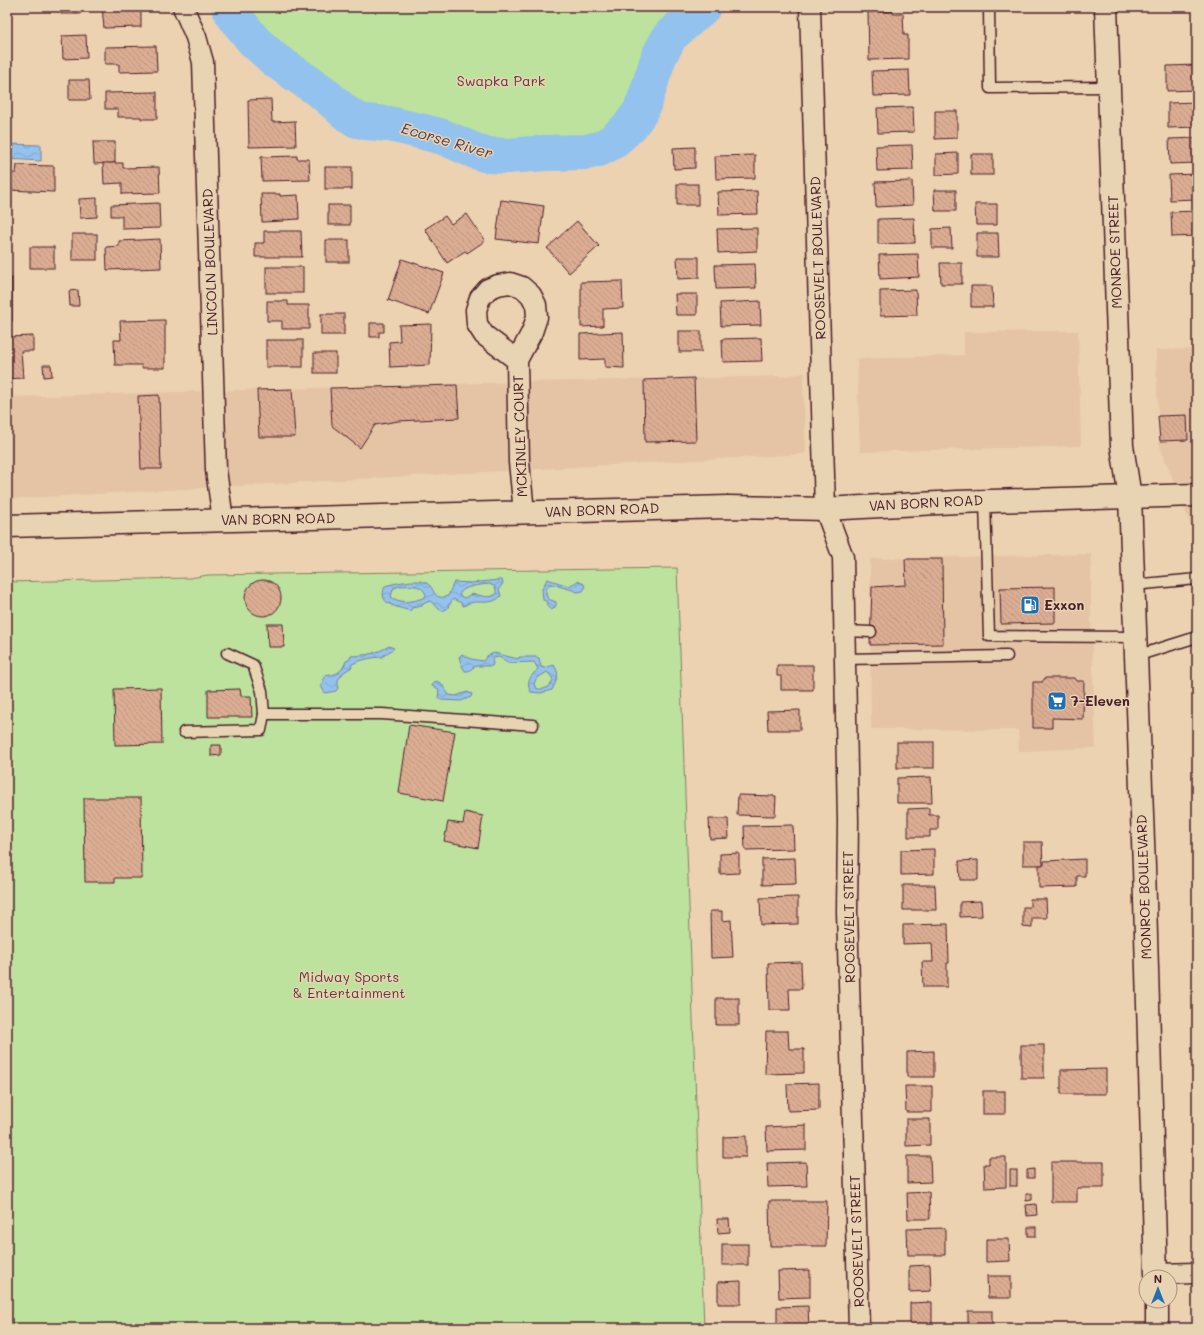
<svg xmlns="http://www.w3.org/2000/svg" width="1204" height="1335" font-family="Mali,sans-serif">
	<defs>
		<pattern id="water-waves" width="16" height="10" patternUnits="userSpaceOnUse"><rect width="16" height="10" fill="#93c2ee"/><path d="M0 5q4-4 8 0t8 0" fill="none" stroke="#80a6cc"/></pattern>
		<pattern id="building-back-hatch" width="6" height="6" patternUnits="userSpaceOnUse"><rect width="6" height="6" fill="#dbad93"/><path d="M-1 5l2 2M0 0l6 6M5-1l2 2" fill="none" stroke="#bd947f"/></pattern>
	</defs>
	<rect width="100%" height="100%" fill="#ecd2b0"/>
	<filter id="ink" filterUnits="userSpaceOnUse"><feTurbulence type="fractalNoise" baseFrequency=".025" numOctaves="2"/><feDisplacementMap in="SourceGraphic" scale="8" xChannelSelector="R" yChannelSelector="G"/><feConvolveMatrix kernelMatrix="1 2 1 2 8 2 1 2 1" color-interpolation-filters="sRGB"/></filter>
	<g filter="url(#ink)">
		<g fill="#e4c4a5">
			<path d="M 1078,331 L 1081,446 L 860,452 L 857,359 L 964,355 L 964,332 Z"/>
			<path d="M 1197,349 L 1197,542 L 1159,443 L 1156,350 Z"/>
			<path d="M 805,373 L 803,385 L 806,452 L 803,454 L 7,499 L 7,397 L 485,383 L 786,376 Z"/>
			<path d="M 1091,554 L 1091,623 L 1096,748 L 1019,751 L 1018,730 L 871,729 L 870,559 Z"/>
		</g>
		<g fill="#bce29d" stroke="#838064">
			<path d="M 229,7 L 703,7 L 670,36 L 659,56 L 646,97 L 640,112 L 629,127 L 612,142 L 599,149 L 586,152 L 545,153 L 507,156 L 488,155 L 475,151 L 443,137 L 420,131 L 389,124 L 366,122 L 357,120 L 346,113 L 322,92 L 275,60 L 254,41 L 234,16 Z"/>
			<path d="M 677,568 L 704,1328 L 7,1328 L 7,582 L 190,578 L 208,575 Z"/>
		</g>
		<g fill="url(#water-waves)" stroke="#7681a0" fill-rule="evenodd">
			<path d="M 8,144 L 41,145 L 41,161 L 8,159 Z"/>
			<path d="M 547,579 L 569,586 L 578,581 L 584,584 L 585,588 L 583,591 L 577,592 C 574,590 555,585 550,584 C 545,589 545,593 548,599 L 556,602 L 556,606 L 552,610 L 550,609 L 546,601 L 543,600 L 542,589 Z"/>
			<path d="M 499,580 L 502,580 L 503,583 L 499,589 L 501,596 C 492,606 480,600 469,603 C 467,604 465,606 463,606 L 463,604 L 453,599 L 447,609 L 442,611 L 439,609 L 430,601 L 423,604 L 422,606 L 412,608 L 410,611 C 397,606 377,606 385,586 C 395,583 414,579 424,582 C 436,585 431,602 448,596 L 454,582 L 471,583 ZM 489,584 L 494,586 L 496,589 L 496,594 C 487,601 478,592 469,595 C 468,596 466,597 464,598 L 459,595 C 462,586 480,585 489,584 ZM 399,586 C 409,586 422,583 426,595 L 425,597 C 414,602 401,604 391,597 L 393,589 Z"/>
			<path d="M 389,646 L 394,648 L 382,657 C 374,657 358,660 351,665 L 352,667 L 344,672 L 338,680 L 338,688 L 336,691 L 325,693 L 321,686 L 325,676 C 336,674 341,674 346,661 L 349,660 L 351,656 C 367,655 376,654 389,646 Z"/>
			<path d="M 494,653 L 518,659 L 519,657 L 536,657 L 539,658 L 541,667 L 545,668 L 554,665 C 561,675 556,681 552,690 L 541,693 L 531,692 C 525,682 531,676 538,669 L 534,662 L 509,663 L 499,657 L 494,658 L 492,660 L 493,664 L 492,666 L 476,666 L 468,671 L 465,671 L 462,666 L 459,657 L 462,654 L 471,659 L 483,661 L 487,656 ZM 547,672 L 551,676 L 553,680 C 550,688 543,691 536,688 L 534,684 L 536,679 Z"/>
			<path d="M 436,681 L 441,683 L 449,695 L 456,696 L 467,692 L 472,694 L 471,697 L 461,701 L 441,700 L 438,698 L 439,689 L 432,686 L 432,684 Z"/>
		</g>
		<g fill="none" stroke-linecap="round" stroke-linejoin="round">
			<path stroke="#93c2ee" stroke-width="36" d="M 229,7 L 234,16 L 254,41 L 275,60 L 322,92 L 346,113 L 357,120 L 366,122 L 389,124 L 420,131 L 443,137 L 475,151 L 488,155 L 507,156 L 545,153 L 586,152 L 599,149 L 612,142 L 629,127 L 640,112 L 646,97 L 659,56 L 670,36 L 703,7"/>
		</g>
		<g fill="url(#building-back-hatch)" stroke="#4a1f2b">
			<rect x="61" y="7" width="19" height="7"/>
			<path d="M 102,7 L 141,7 L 141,27 L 104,28 Z"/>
			<rect x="495" y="7" width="39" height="2"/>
			<path d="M 893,11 L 893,14 L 903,14 L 904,35 L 908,35 L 908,59 L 869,60 L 868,12 Z"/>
			<path d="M 86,35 L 87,58 L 63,59 L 62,36 Z"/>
			<path d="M 156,46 L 157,71 L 119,72 L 119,64 L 105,64 L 105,47 Z"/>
			<path d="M 1197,65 L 1197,90 L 1167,91 L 1167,66 Z"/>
			<path d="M 909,70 L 910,95 L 873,96 L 872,71 Z"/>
			<path d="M 69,80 L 89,80 L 90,100 L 69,100 Z"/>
			<path d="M 157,92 L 157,119 L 141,119 L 141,117 L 118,117 L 118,109 L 105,109 L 105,93 Z"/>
			<path d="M 271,99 L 272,122 L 295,121 L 296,146 L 249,147 L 248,100 Z"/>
			<path d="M 1197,102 L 1197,127 L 1168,128 L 1168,103 Z"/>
			<path d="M 913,107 L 914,132 L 878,133 L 877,108 Z"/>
			<path d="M 935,111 L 957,111 L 957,138 L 935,139 Z"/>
			<path d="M 1197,138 L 1197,163 L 1170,164 L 1169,139 Z"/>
			<path d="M 93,142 L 115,142 L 115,163 L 94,164 Z"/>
			<path d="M 912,145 L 913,170 L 877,171 L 876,146 Z"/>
			<path d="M 695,147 L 695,168 L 674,169 L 673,148 Z"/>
			<path d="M 958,153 L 958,174 L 936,175 L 936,154 Z"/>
			<rect x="971" y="154" width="22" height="21"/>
			<path d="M 755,155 L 755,178 L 716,179 L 715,156 Z"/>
			<path d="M 297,156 L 297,159 L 309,159 L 310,180 L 262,181 L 261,157 Z"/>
			<path d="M 103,163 L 123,163 L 123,168 L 159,167 L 160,193 L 122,194 L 122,183 L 104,184 Z"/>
			<path d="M 17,165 L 54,166 L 54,192 L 7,190 L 7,173 L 16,173 Z"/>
			<rect x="325" y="167" width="27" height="22"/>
			<path d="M 1197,174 L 1197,199 L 1170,200 L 1169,175 Z"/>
			<path d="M 912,181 L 913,205 L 876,207 L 875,182 Z"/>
			<rect x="677" y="184" width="21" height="21"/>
			<path d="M 934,190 L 956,190 L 956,211 L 935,211 Z"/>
			<path d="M 757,191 L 758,214 L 719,215 L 718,192 Z"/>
			<path d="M 261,194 L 280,194 L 280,196 L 298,195 L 299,219 L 283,220 L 283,221 L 262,222 Z"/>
			<path d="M 97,198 L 97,217 L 80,218 L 79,199 Z"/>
			<path d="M 501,200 L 544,206 L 539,244 L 496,239 Z"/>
			<path d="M 159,203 L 160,228 L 122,229 L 122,216 L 111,216 L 111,205 Z"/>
			<path d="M 975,204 L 997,204 L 997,225 L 976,225 Z"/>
			<rect x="328" y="205" width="22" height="20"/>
			<path d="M 1197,211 L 1197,236 L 1172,237 L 1171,212 Z"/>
			<path d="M 467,214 L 485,241 L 467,253 L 465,251 L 447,263 L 425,229 L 445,216 L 451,224 Z"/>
			<path d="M 914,218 L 915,243 L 878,244 L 878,219 Z"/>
			<path d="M 577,221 L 599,246 L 569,273 L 547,248 Z"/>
			<path d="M 757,228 L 757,251 L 718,253 L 717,229 Z"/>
			<path d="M 951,228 L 952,248 L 932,248 L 932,229 Z"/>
			<path d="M 264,231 L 301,231 L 302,257 L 255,257 L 255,243 L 264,243 Z"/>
			<path d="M 977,233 L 998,233 L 999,257 L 977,257 Z"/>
			<rect x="72" y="234" width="25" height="26"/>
			<path d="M 160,239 L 161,268 L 107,270 L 106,247 L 119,246 L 119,241 Z"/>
			<rect x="326" y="240" width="23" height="22"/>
			<rect x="30" y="247" width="24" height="21"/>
			<path d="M 918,254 L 919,277 L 880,279 L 879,255 Z"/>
			<path d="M 677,257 L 699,257 L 699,278 L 678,279 Z"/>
			<path d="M 402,259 L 444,273 L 429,314 L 388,300 Z"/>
			<path d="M 940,263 L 962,263 L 962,284 L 941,284 Z"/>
			<path d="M 755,264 L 756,288 L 716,289 L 715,265 Z"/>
			<rect x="266" y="267" width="37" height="26"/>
			<rect x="7" y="278" width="5" height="43"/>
			<path d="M 622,281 L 623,308 L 603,309 L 603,326 L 581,327 L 581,282 Z"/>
			<path d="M 971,286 L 992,286 L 993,307 L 971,307 Z"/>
			<path d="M 78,290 L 79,306 L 70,306 L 69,291 Z"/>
			<path d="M 916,290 L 917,315 L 880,316 L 880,291 Z"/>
			<path d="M 675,294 L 697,294 L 697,315 L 676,315 Z"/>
			<path d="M 267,301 L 288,301 L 288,305 L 309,305 L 309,329 L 282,329 L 282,321 L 267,321 Z"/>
			<path d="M 760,301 L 761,325 L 721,326 L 720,303 Z"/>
			<rect x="321" y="314" width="23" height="21"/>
			<path d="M 165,320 L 165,368 L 142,368 L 141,365 L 115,365 L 114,340 L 121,340 L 120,321 Z"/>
			<path d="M 370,323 L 384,323 L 384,332 L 379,332 L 379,337 L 370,337 Z"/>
			<path d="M 431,324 L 430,365 L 390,367 L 389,342 L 400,341 L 399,325 Z"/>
			<rect x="679" y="331" width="22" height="21"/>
			<path d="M 623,332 L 624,368 L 605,367 L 605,359 L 580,360 L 580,334 Z"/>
			<path d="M 33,336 L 33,351 L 21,351 L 23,378 L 7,379 L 7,337 Z"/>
			<path d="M 761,338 L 762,361 L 723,362 L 722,339 Z"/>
			<rect x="266" y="340" width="37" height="27"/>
			<rect x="314" y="353" width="22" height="20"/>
			<path d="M 43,365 L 51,365 L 52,376 L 44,377 Z"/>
			<path d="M 694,378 L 696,441 L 645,442 L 644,380 Z"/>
			<path d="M 457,385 L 459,418 L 398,421 L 375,425 L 360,448 L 332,426 L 330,388 Z"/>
			<path d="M 292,389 L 295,437 L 259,437 L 257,390 Z"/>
			<path d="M 159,395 L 161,469 L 141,469 L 138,396 Z"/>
			<path d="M 1187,415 L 1188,440 L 1160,441 L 1158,416 Z"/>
			<path d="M 905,559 L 942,559 L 943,644 L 870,645 L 872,587 L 906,585 Z"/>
			<circle cx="263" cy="598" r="18"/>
			<path d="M 1055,587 L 1055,623 L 1001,624 L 1000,588 Z"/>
			<path d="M 267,624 L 283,624 L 284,647 L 268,647 Z"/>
			<path d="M 777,665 L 813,665 L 813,690 L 781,690 L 781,676 L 777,676 Z"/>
			<path d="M 1045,678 L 1074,678 L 1076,681 L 1084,681 L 1083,719 L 1052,718 L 1052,728 L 1033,728 L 1033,682 L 1042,682 Z"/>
			<path d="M 161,688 L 162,744 L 115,745 L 114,689 Z"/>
			<path d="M 240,689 L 241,696 L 251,696 L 252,717 L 208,717 L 208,690 Z"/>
			<path d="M 800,710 L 800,730 L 768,730 L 767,711 Z"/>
			<path d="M 409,725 L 455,732 L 443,801 L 399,793 Z"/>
			<rect x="897" y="742" width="37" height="26"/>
			<path d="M 211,745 L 221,745 L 221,755 L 211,756 Z"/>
			<path d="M 931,777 L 932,803 L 897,803 L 897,778 Z"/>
			<path d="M 738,795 L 776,796 L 775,816 L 737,815 Z"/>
			<path d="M 84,798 L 141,798 L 142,878 L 115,878 L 115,882 L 85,882 Z"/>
			<path d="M 929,808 L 929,815 L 938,815 L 938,830 L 930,830 L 930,837 L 908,837 L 908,809 Z"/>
			<path d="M 465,812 L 483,816 L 478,848 L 444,841 L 448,822 L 463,824 Z"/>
			<path d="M 709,819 L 728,819 L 729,838 L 710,839 Z"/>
			<path d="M 793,825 L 794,849 L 745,850 L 744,826 Z"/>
			<path d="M 1023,842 L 1042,842 L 1043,865 L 1023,865 Z"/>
			<path d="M 934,849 L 934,874 L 901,875 L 901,850 Z"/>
			<path d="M 739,853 L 739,873 L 720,874 L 720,854 Z"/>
			<path d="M 795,858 L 796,884 L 762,885 L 762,859 Z"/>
			<path d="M 1085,859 L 1085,876 L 1077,876 L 1077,887 L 1039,888 L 1039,865 L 1044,865 L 1044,861 Z"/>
			<path d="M 978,860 L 978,880 L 960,880 L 959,861 Z"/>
			<path d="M 903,885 L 935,885 L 936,910 L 903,910 Z"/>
			<path d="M 798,897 L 798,924 L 761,925 L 760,898 Z"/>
			<path d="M 1030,899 L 1046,899 L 1047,918 L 1032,918 L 1032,928 L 1023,927 L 1023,907 L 1030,907 Z"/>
			<path d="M 981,901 L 982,916 L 960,917 L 960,902 Z"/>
			<path d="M 710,911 L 722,911 L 722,921 L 731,920 L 733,957 L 711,958 Z"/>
			<path d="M 948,924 L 949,963 L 947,963 L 947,987 L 923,987 L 922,962 L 933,962 L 932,943 L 903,944 L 903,925 Z"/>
			<path d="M 801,962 L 802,989 L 789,989 L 790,1010 L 769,1010 L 768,963 Z"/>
			<rect x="716" y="998" width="23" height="27"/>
			<path d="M 766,1031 L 788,1031 L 789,1049 L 804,1049 L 804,1073 L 765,1074 Z"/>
			<rect x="1021" y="1045" width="23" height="33"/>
			<path d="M 934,1051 L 934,1077 L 907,1077 L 907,1052 Z"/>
			<path d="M 1106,1069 L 1106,1094 L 1061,1094 L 1061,1070 Z"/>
			<path d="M 819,1083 L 819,1110 L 788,1111 L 787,1084 Z"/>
			<path d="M 905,1086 L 932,1086 L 932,1112 L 906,1112 Z"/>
			<rect x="983" y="1091" width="22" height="23"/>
			<path d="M 906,1119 L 930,1119 L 930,1145 L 906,1146 Z"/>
			<path d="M 806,1125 L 806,1150 L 767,1151 L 766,1127 Z"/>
			<path d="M 746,1136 L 746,1157 L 723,1157 L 723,1137 Z"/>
			<path d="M 907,1156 L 930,1156 L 931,1182 L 907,1183 Z"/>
			<path d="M 989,1157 L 1006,1157 L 1006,1187 L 985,1188 L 984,1164 L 989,1164 Z"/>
			<path d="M 806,1162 L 807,1186 L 768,1187 L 767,1163 Z"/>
			<path d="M 1051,1162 L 1104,1162 L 1104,1188 L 1077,1188 L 1077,1202 L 1051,1202 Z"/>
			<path d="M 1034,1169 L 1034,1178 L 1027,1178 L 1027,1170 Z"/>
			<rect x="1010" y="1170" width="7" height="16"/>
			<path d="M 929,1192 L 930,1219 L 908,1219 L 907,1193 Z"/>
			<path d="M 1026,1194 L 1032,1194 L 1032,1200 L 1026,1201 Z"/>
			<path d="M 769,1201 L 827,1201 L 826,1246 L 770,1246 Z"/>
			<path d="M 1036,1204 L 1037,1215 L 1027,1216 L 1026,1205 Z"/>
			<path d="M 717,1219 L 729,1219 L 730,1232 L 718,1233 Z"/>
			<rect x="1028" y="1227" width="8" height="9"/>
			<path d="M 945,1228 L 945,1255 L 908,1255 L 907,1229 Z"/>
			<path d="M 986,1239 L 1009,1239 L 1010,1261 L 986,1262 Z"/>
			<rect x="722" y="1244" width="26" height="21"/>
			<path d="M 930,1265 L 931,1291 L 909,1292 L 909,1266 Z"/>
			<path d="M 810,1270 L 810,1297 L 779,1298 L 778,1271 Z"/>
			<path d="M 987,1276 L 1011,1276 L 1011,1298 L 988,1298 Z"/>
			<path d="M 741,1281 L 741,1304 L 718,1304 L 718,1282 Z"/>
			<path d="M 932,1302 L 932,1328 L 910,1328 L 910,1303 Z"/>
			<path d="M 808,1306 L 809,1328 L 777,1328 L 777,1307 Z"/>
			<rect x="968" y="1311" width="24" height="17"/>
		</g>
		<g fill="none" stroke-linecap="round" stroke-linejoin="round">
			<g stroke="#4a1f2b" stroke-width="13">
				<g id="service">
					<path d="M 989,7 L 990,88 L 1109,87"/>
					<path d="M 985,501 L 989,636 L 1135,637"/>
					<path d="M 1133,585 L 1197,579"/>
					<path d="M 845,631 L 871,632"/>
					<path d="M 1136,656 L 1197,637"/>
					<path d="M 845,659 L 1007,656"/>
					<path d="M 264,714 L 382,714 L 533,725"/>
					<path d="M 184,732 L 261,730 L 264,714 L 262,691 L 253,665 L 227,653"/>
				</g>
			</g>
			<g stroke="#4a1f2b" stroke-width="23">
				<g id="minor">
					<path d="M 183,7 L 196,37 L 203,62 L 216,470 L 223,520"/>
					<path d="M 810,7 L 825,509 L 843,557 L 848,821 L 847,912 L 859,1328"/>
					<path d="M 517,360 L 484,335 L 477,324 L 476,310 L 480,298 L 488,289 L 498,285 L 510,283 L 522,287 L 531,295 L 536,305 L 537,317 L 532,332 L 517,360 L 519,462 L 524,512"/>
					<path d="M 1156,1274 L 1197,1273"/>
				</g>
			</g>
			<g stroke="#4a1f2b" stroke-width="25">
				<g id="tertiary">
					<path d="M 1106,7 L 1122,446 L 1130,497 L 1144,867 L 1156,1277"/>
					<path d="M 1157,1301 L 1157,1328"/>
				</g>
			</g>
			<g stroke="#4a1f2b" stroke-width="25">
				<path id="secondary" d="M 7,526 L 728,507 L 825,509 L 957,502 L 1197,495"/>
			</g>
			<use href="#service" stroke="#e8d3b2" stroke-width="10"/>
			<use href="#minor" stroke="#e8d3b2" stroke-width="20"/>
			<use href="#tertiary" stroke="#e8d3b2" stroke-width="22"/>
			<use href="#secondary" stroke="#e8d3b2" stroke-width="22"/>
		</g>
	</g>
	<defs>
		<g id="fuel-square" transform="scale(1)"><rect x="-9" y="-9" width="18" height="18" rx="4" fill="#1f6fb2" stroke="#e8d3b2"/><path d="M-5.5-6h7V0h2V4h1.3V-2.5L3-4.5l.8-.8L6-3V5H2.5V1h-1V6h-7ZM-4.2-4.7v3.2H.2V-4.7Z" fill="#fff"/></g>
		<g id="supermarket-square" transform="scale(1)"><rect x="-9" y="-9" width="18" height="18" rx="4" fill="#1f6fb2" stroke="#e8d3b2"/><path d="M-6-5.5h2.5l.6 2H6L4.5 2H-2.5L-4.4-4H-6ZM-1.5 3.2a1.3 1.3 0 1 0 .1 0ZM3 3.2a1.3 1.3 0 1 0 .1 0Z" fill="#fff"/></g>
	</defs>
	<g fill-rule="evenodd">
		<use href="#fuel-square" x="1030" y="605"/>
		<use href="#supermarket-square" x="1057" y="701"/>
	</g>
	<g text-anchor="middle" stroke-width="3" stroke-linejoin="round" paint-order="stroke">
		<g font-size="14" fill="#5b3c3c" stroke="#e8d3b2">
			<text x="501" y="86">Swapka Park</text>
			<text x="349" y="982">Midway Sports<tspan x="349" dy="16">&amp; Entertainment</tspan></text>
		</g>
		<g font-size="14" fill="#4a1f2b" stroke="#e8d3b2">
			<text transform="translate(1115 252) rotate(-92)" y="5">MONROE STREET</text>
			<text transform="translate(818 258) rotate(-92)" y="5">ROOSEVELT BOULEVARD</text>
			<text transform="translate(210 262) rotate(-92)" y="5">LINCOLN BOULEVARD</text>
			<text transform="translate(520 436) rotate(-92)" y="5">MCKINLEY COURT</text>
			<text transform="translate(926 503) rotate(-3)" y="5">VAN BORN ROAD</text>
			<text transform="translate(602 510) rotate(-2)" y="5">VAN BORN ROAD</text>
			<text transform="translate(278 519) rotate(-1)" y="5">VAN BORN ROAD</text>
			<text transform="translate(1144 887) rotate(-92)" y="5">MONROE BOULEVARD</text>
			<text transform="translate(849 917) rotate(-91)" y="5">ROOSEVELT STREET</text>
			<text transform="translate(857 1241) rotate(-92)" y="5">ROOSEVELT STREET</text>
		</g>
		<g font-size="14" font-weight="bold" fill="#4a1f2b" stroke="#e8d3b2" text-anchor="start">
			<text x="1044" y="610">Exxon</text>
			<text x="1071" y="706">7-Eleven</text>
		</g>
		<g font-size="15" font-style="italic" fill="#553748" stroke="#e8d3b2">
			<text transform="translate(447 141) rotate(16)" y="5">Ecorse River</text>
		</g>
	</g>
	<rect width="1204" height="1335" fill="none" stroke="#e8d3b2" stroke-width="24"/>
	<rect x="12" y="12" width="1180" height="1311" fill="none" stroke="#4a1f2b" stroke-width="1.5" filter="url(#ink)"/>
	<g transform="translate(1158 1289)"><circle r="19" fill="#e8d3b2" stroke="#a98b7c"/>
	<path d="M0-3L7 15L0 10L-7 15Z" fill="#1f6fb2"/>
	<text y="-6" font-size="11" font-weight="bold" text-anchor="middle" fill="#4a1f2b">N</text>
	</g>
</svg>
